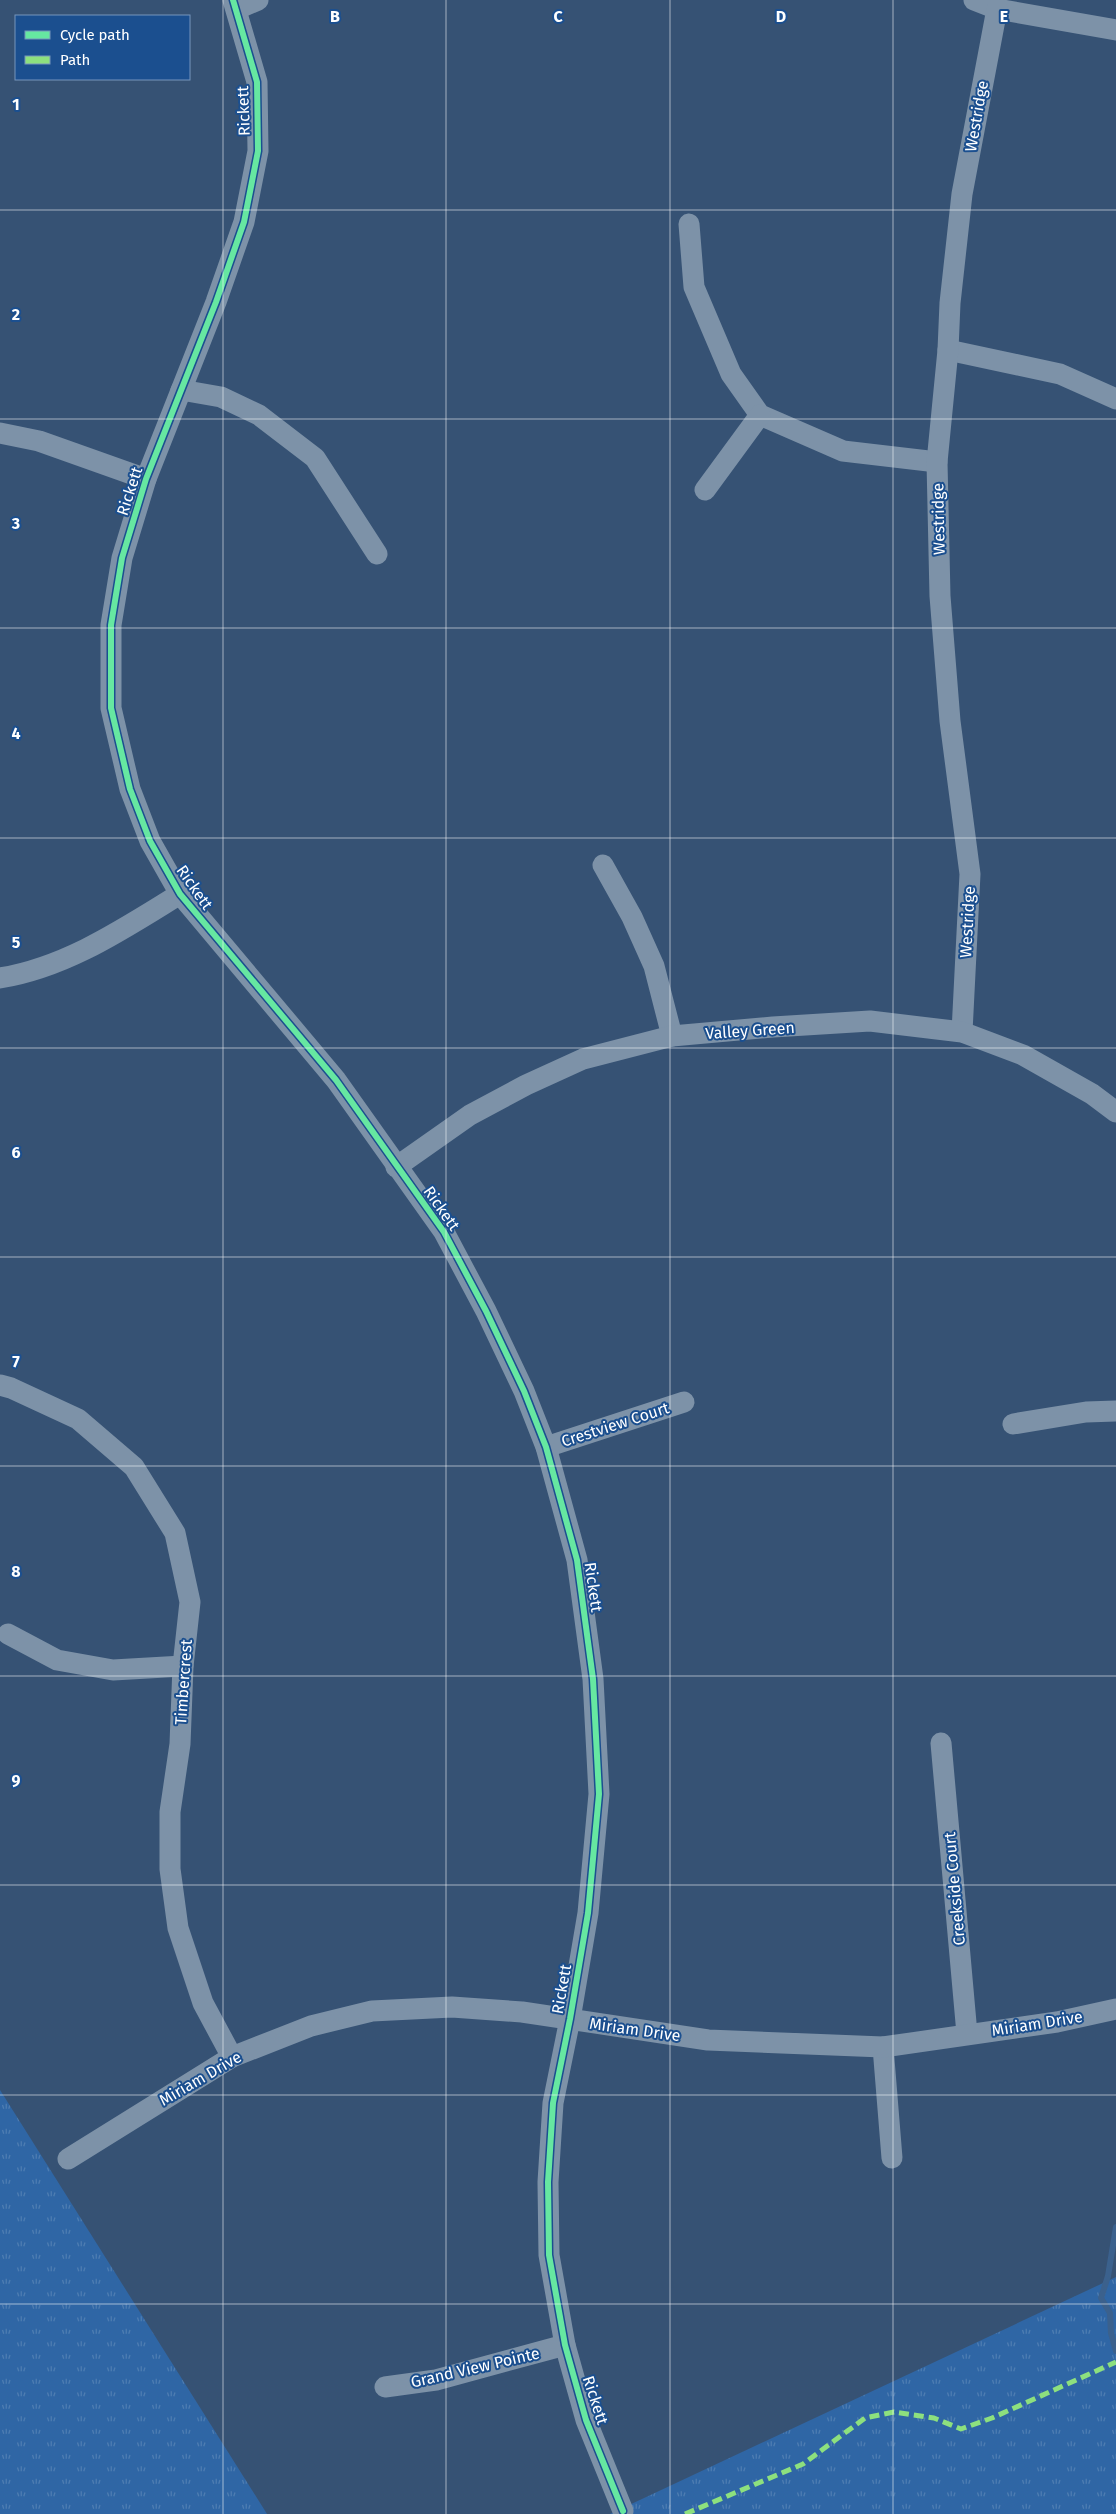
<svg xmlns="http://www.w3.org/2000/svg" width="1116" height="2514" font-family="'Fira Sans',sans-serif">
	<defs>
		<pattern id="grass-tufts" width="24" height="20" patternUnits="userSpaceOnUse" patternTransform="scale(1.25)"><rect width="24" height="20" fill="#2f66a5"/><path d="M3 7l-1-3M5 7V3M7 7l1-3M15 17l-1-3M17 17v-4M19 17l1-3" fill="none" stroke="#4e7db2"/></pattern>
	</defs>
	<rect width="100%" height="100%" fill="#365274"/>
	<g fill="url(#grass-tufts)">
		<path d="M 0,2090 L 267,2514 L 0,2514 Z"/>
		<path d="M 1116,2277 L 1116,2514 L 610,2514 Z"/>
	</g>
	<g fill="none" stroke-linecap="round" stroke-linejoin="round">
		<path stroke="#3b618d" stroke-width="6" d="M 1116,2227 L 1108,2276 L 1101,2298 L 1110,2313 L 1111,2333 L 1116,2351"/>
		<g stroke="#7d92a8" stroke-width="21">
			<path d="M 233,0 L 257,82 L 258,151 L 244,222 L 216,302 L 146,479 L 122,558 L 111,625 L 111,708 L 130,789 L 150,841 L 180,894 L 336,1080 L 444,1232 L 486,1311 L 524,1391 L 546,1447 L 577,1560 L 593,1679 L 599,1794 L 588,1913 L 570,2019 L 553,2103 L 548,2182 L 549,2255 L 565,2345 L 586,2420 L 623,2511"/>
			<path d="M 974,0 L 997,9 L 1116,30"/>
			<path d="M 237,9 L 258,0"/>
			<path d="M 689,224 L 694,287 L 731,374 L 760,415 L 843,451 L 937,462"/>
			<path d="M 948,350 L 1060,374 L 1116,399"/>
			<path d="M 181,390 L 221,397 L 259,415 L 315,458 L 377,554"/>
			<path d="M 0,433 L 39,441 L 146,479"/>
			<path d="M 705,490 L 760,415"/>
			<path d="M 603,865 L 632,917 L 654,966 L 672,1036"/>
			<path d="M 0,978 C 67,967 123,929 180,894"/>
			<path d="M 962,1032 L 970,874 L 950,721 L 940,596 L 937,462 L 948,350 L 950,303 L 962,194 L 997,9"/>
			<path d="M 396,1167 L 470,1115 L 526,1085 L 583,1059 L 672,1036 L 773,1027 L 870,1021 L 962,1032 L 1023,1055 L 1092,1094 L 1116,1112"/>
			<path d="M 0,1385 L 11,1388 L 78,1419 L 134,1467 L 175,1533 L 190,1602 L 183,1666 L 180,1744 L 170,1812 L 170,1869 L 178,1928 L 203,2003 L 232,2057"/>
			<path d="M 1013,1424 L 1086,1412 L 1116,1411"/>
			<path d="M 546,1447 L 684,1402"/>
			<path d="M 8,1634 L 57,1660 L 113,1670 L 183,1666"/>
			<path d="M 941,1743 L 967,2034"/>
			<path d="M 883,2047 L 892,2158"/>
			<path d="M 68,2159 L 232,2057 L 311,2026 L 372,2011 L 452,2007 L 522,2012 L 708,2040 L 883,2047 L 1057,2022 L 1116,2009"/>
			<path d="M 385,2387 L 436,2380 L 565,2345"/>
		</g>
		<path stroke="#8de07e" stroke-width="5" stroke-dasharray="10 5" stroke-linecap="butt" d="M 685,2514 L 803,2464 L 865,2418 L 894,2412 L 934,2418 L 961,2429 L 992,2418 L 1116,2362"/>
		<g stroke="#1b4f8f" stroke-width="9">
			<path id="cycleway" d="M 233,0 L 257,82 L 258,151 L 244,222 L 216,302 L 146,479 L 122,558 L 111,625 L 111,708 L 130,789 L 150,841 L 180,894 L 336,1080 L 444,1232 L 486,1311 L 524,1391 L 546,1447 L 577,1560 L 593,1679 L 599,1794 L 588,1913 L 570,2019 L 553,2103 L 548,2182 L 549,2255 L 565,2345 L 586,2420 L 623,2511"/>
		</g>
		<use href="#cycleway" stroke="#66e7a1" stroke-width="6"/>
	</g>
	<path fill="none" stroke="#fff" stroke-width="1" stroke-opacity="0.55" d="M 223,0 L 223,2514M 446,0 L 446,2514M 670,0 L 670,2514M 893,0 L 893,2514M 0,210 L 1116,210M 0,419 L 1116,419M 0,628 L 1116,628M 0,838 L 1116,838M 0,1048 L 1116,1048M 0,1257 L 1116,1257M 0,1466 L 1116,1466M 0,1676 L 1116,1676M 0,1885 L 1116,1885M 0,2095 L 1116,2095M 0,2304 L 1116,2304"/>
	<g text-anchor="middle" stroke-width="4" stroke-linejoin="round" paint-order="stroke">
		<g font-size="16" fill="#fff" stroke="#1b4f8f">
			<text transform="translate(243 111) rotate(-92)" y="6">Rickett</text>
			<text transform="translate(976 116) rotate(-80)" y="6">Westridge</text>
			<text transform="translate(129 491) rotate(-72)" y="6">Rickett</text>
			<text transform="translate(938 519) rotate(-91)" y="6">Westridge</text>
			<text transform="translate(195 887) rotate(55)" y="6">Rickett</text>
			<text transform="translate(967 922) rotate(-87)" y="6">Westridge</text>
			<text transform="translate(750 1030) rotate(-4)" y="6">Valley Green</text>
			<text transform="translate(442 1208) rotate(55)" y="6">Rickett</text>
			<text transform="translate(615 1424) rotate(-18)" y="6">Crestview Court</text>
			<text transform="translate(594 1587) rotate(82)" y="6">Rickett</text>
			<text transform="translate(183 1682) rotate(-86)" y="6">Timbercrest</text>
			<text transform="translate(954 1889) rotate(-95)" y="6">Creekside Court</text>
			<text transform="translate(561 1989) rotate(-80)" y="6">Rickett</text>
			<text transform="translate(1037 2023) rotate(-9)" y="6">Miriam Drive</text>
			<text transform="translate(635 2029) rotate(8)" y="6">Miriam Drive</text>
			<text transform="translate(200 2078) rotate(-30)" y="6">Miriam Drive</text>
			<text transform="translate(475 2367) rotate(-13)" y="6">Grand View Pointe</text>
			<text transform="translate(596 2400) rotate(72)" y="6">Rickett</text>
		</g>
	</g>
	<g font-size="16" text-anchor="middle" font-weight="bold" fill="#fff" stroke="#1b4f8f" stroke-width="4" stroke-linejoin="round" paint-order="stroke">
		<text x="335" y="22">B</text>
		<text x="558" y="22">C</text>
		<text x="781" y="22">D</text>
		<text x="1004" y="22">E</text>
		<text x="16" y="110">1</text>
		<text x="16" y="320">2</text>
		<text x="16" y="529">3</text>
		<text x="16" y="739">4</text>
		<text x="16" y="948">5</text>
		<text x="16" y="1158">6</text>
		<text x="16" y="1367">7</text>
		<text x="16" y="1577">8</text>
		<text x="16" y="1786">9</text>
	</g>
	<rect x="15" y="15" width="175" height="65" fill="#1b4f8f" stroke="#7695bc"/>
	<rect x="25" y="31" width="25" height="8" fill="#66e7a1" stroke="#7695bc"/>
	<text x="60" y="40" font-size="15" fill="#ffffff">Cycle path</text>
	<rect x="25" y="56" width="25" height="8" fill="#8de07e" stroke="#7695bc"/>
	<text x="60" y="65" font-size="15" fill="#ffffff">Path</text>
</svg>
